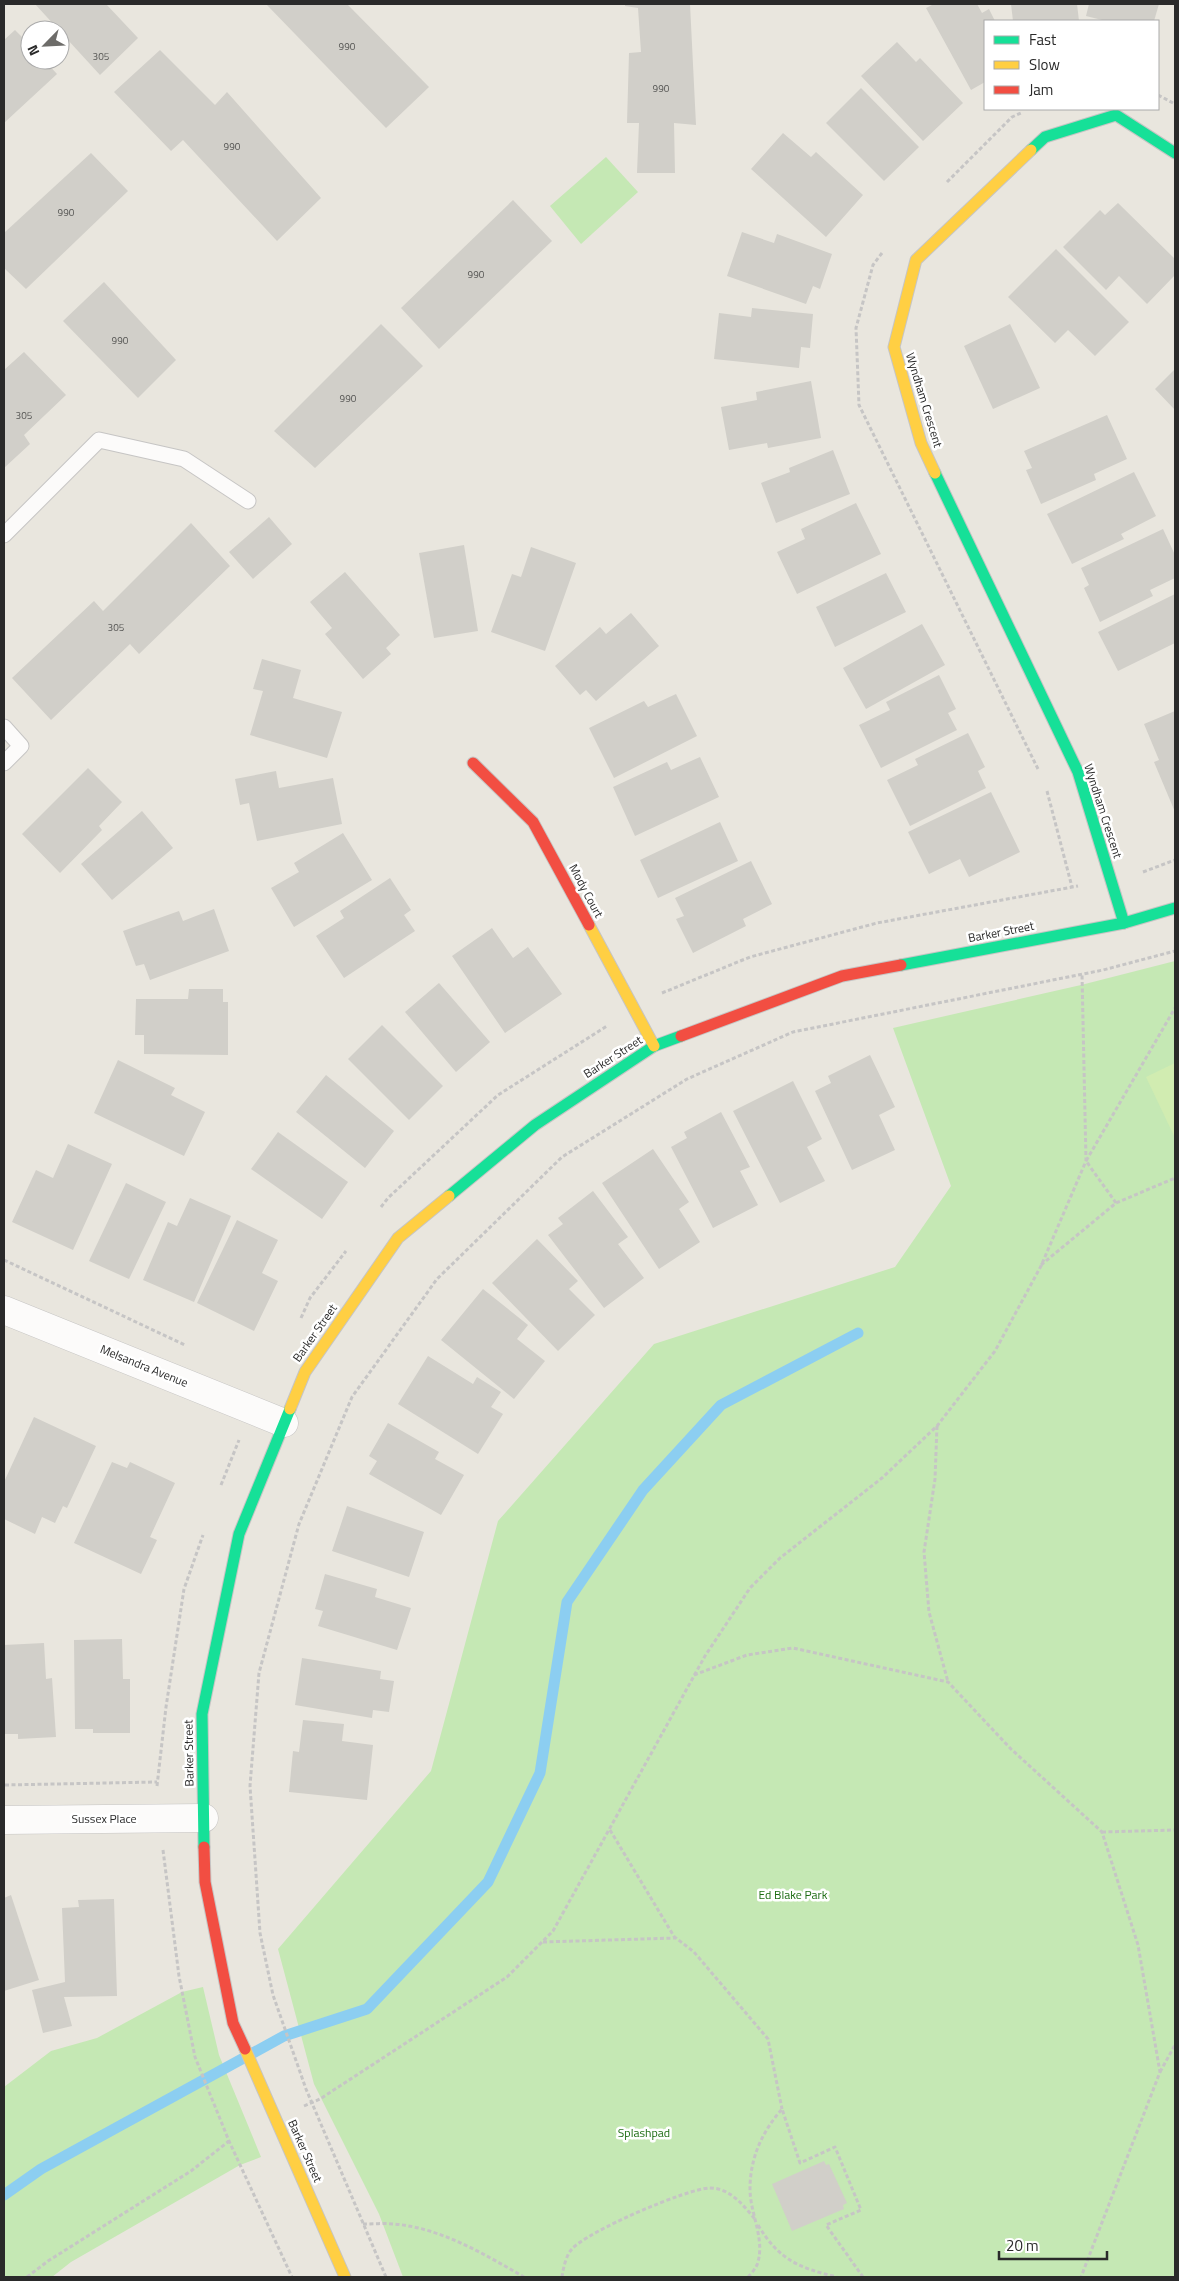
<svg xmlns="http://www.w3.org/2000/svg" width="1179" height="2281" font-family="'Titillium Web',sans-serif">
	<rect width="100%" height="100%" fill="#e9e6de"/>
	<g fill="#c5e8b4">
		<path d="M 606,157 L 638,192 L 581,244 L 550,206 Z"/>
		<path d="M 1175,961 L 1175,2277 L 403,2277 L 379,2214 L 314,2084 L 278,1949 L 431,1771 L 498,1521 L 654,1344 L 895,1267 L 951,1186 L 893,1028 L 1081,985 Z"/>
		<path d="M 203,1987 L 219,2055 L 261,2157 L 240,2165 L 71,2262 L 52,2277 L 4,2277 L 4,2087 L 51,2051 L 97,2038 L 182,1992 Z"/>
	</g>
	<path fill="#d1ecb1" d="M 1175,1063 L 1175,1138 L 1146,1077 Z"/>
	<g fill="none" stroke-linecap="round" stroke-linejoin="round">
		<path stroke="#8ccef1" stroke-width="11" d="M 4,2195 L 41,2169 L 284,2036 L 367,2009 L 488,1882 L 540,1773 L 567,1602 L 643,1490 L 721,1405 L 858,1333"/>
	</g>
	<g fill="#d1cfc9">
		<path d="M 35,4 L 106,4 L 138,38 L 100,75 Z"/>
		<path d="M 266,4 L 347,4 L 429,87 L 386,128 Z"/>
		<path d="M 625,4 L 690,4 L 696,125 L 674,123 L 675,173 L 637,173 L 639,123 L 627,123 L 629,53 L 641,52 L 638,8 L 625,6 Z"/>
		<path d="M 934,4 L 977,4 L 982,13 L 989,9 L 995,21 L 985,21 L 985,82 L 971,90 L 926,8 Z"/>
		<path d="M 1011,4 L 1077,4 L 1079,21 L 1013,21 Z"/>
		<path d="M 1089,4 L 1159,4 L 1154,21 L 1106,21 L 1086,16 Z"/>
		<path d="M 15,30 L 30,45 L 30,60 L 44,60 L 57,74 L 4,123 L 4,40 Z"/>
		<path d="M 897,42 L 916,62 L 920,58 L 963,103 L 923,141 L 861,76 Z"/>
		<path d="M 160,50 L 215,105 L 227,92 L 321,198 L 277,241 L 183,140 L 171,151 L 114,92 Z"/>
		<path d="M 861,88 L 919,147 L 884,181 L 826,123 Z"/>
		<path d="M 783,133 L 811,157 L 816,152 L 863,195 L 826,237 L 751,169 Z"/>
		<path d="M 91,153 L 128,191 L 26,289 L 4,268 L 4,233 Z"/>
		<path d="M 513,200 L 552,241 L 439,349 L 401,308 Z"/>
		<path d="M 1118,203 L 1175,259 L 1175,275 L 1147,304 L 1119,276 L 1106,290 L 1063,247 L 1100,210 L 1105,215 Z"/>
		<path d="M 742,232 L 774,243 L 777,234 L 832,254 L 820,289 L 813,286 L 806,304 L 727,276 Z"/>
		<path d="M 1056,249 L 1129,322 L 1095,356 L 1068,330 L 1055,343 L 1008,297 Z"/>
		<path d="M 104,282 L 176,360 L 138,398 L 63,321 Z"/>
		<path d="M 752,308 L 813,314 L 810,348 L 801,347 L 799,368 L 714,359 L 719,313 L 751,317 Z"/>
		<path d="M 381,324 L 423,366 L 315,468 L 274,431 Z"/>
		<path d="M 1010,324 L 1040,388 L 993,409 L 964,346 Z"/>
		<path d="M 24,352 L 66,395 L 24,435 L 30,444 L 4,468 L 4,370 Z"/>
		<path d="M 1175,369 L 1175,410 L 1155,389 Z"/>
		<path d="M 811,381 L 821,438 L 768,448 L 767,443 L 729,450 L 721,407 L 757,400 L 756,392 Z"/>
		<path d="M 1107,415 L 1127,459 L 1094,474 L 1096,480 L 1041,504 L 1026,470 L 1032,468 L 1024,451 Z"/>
		<path d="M 833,450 L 850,494 L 776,523 L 761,483 L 790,472 L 789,468 Z"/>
		<path d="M 1134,472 L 1156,516 L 1121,534 L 1124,539 L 1072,564 L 1047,514 Z"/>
		<path d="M 856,503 L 881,554 L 797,594 L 777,552 L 805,539 L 801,529 Z"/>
		<path d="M 269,517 L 292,544 L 253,579 L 229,552 Z"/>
		<path d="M 191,523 L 230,566 L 139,654 L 130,644 L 51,720 L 12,678 L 94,601 L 103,611 Z"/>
		<path d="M 1163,529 L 1175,555 L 1175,578 L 1150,590 L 1153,596 L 1100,622 L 1084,588 L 1089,585 L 1081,568 Z"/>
		<path d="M 464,545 L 478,631 L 434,638 L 419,553 Z"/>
		<path d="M 531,547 L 576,563 L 545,651 L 491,632 L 512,574 L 521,577 Z"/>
		<path d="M 345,572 L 400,635 L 386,648 L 391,654 L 363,679 L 325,634 L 332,628 L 310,602 Z"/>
		<path d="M 886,573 L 906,612 L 835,647 L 816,607 Z"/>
		<path d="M 1175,594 L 1175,643 L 1118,671 L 1098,632 Z"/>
		<path d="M 631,613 L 659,646 L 596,701 L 586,690 L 580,695 L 555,666 L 600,627 L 606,634 Z"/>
		<path d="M 922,624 L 945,665 L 866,709 L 843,668 Z"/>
		<path d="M 262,659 L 301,670 L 293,698 L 342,712 L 327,758 L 250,735 L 263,691 L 253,689 Z"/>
		<path d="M 939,675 L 956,709 L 948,713 L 957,730 L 881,768 L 859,725 L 890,710 L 886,702 Z"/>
		<path d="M 676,694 L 697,736 L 614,778 L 589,728 L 644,701 L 648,707 Z"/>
		<path d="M 1175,711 L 1175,812 L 1154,762 L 1159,760 L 1144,724 Z"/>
		<path d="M 968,733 L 985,767 L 978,771 L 986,788 L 910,826 L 887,780 L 918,765 L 915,759 Z"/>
		<path d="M 700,757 L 719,797 L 635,836 L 613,787 L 667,762 L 671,770 Z"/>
		<path d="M 88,768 L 122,802 L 99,826 L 102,830 L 60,873 L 22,834 Z"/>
		<path d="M 276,771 L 279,788 L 333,778 L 342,824 L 257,841 L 249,803 L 240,805 L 235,779 Z"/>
		<path d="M 991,792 L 1020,852 L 969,877 L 960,859 L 929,874 L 908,832 Z"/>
		<path d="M 142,811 L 173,848 L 112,900 L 81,864 Z"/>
		<path d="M 720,822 L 738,861 L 658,898 L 640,860 Z"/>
		<path d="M 343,833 L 372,880 L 294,927 L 271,888 L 299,872 L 294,863 Z"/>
		<path d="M 751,861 L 772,904 L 743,919 L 746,926 L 693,953 L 676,919 L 684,916 L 675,898 Z"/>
		<path d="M 390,878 L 411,910 L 404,915 L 415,931 L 344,978 L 316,936 L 344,918 L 340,911 Z"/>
		<path d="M 214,909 L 229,951 L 150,980 L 144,964 L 136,966 L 123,931 L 179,911 L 183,921 Z"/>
		<path d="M 492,928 L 513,958 L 528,947 L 562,994 L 505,1033 L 452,956 Z"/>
		<path d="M 439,983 L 490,1042 L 456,1072 L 405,1012 Z"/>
		<path d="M 189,989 L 223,989 L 223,1002 L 228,1002 L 228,1055 L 144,1054 L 144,1035 L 135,1035 L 136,999 L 188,999 Z"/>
		<path d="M 382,1025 L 443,1086 L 409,1120 L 348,1059 Z"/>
		<path d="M 870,1055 L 895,1107 L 879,1115 L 895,1150 L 852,1170 L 815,1091 L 831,1083 L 828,1076 Z"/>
		<path d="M 118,1060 L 175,1088 L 171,1095 L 205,1112 L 184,1156 L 94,1113 Z"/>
		<path d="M 326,1075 L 394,1131 L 365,1168 L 296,1112 Z"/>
		<path d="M 793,1081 L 822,1139 L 807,1147 L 825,1181 L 780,1203 L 733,1111 Z"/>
		<path d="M 721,1112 L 750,1167 L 740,1171 L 758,1205 L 713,1228 L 671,1147 L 687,1138 L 684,1132 Z"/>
		<path d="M 278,1132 L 348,1182 L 322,1219 L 251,1169 Z"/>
		<path d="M 68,1144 L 112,1164 L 73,1250 L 12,1222 L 36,1170 L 53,1178 Z"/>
		<path d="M 653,1149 L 689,1202 L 679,1209 L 700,1242 L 659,1269 L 602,1183 Z"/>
		<path d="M 126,1183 L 166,1202 L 129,1279 L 89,1261 Z"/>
		<path d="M 593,1191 L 628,1237 L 618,1244 L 644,1278 L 604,1308 L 548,1235 L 563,1224 L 558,1218 Z"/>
		<path d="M 190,1198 L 231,1216 L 194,1302 L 143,1280 L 168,1222 L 177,1226 Z"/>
		<path d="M 237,1220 L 278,1240 L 262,1273 L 278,1281 L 254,1331 L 197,1303 Z"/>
		<path d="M 537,1239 L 578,1281 L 569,1289 L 595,1315 L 558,1351 L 492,1283 Z"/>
		<path d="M 483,1289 L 528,1325 L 517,1339 L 545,1361 L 514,1399 L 441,1340 Z"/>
		<path d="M 428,1356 L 473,1384 L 477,1377 L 501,1392 L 491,1407 L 503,1414 L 478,1454 L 398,1404 Z"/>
		<path d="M 34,1417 L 96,1446 L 67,1508 L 63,1506 L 55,1523 L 42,1517 L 35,1534 L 4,1519 L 4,1482 Z"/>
		<path d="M 388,1423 L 439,1452 L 435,1459 L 464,1475 L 441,1515 L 369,1474 L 377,1461 L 369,1456 Z"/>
		<path d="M 112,1462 L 127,1468 L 130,1462 L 175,1483 L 150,1537 L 157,1540 L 141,1574 L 74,1543 Z"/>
		<path d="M 347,1506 L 424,1532 L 409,1577 L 332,1551 Z"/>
		<path d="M 325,1574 L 377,1589 L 375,1597 L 411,1608 L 397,1650 L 318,1626 L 323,1611 L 315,1609 Z"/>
		<path d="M 122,1639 L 123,1679 L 130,1679 L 130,1733 L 93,1733 L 93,1729 L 75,1729 L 74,1640 Z"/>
		<path d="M 44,1643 L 46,1679 L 52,1678 L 56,1737 L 18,1739 L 18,1734 L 4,1734 L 4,1645 Z"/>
		<path d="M 302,1658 L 381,1671 L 380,1679 L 394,1681 L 389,1712 L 373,1710 L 372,1718 L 295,1705 Z"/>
		<path d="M 303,1720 L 344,1724 L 342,1741 L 373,1745 L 367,1800 L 289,1792 L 293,1751 L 299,1752 Z"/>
		<path d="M 11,1895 L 39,1980 L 4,1991 L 4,1898 Z"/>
		<path d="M 114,1899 L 117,1996 L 64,1997 L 72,2026 L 43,2033 L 32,1990 L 65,1982 L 62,1908 L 79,1907 L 78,1900 Z"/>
		<path d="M 824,2161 L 826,2165 L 829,2164 L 847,2203 L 843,2205 L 844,2209 L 792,2231 L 772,2184 Z"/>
	</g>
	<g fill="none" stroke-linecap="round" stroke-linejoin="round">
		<g stroke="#c6c5c4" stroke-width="17">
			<g id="lane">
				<path d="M 4,535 L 99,440 L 184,459 L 248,501"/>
				<path d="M 4,727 L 21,746 L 4,763"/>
			</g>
		</g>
		<g stroke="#c6c5c4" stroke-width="29">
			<g id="street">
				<path d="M 4,1310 L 284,1423"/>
				<path d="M 4,1820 L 204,1818"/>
			</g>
		</g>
		<g stroke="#c6c5c4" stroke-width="13">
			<g id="fast">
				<path d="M 1031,150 L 1045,137 L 1116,115 L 1175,153"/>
				<path d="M 935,473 L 1078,772 L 1124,923"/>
				<path d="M 901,965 L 1124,923 L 1175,908"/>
				<path d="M 449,1196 L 535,1125 L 654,1046 L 681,1036"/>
				<path d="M 204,1847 L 202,1714 L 239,1534 L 290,1409"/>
			</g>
		</g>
		<g stroke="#c6c5c4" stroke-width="13">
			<g id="slow">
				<path d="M 935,473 L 921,443 L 894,347 L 916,260 L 1031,150"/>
				<path d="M 589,925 L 654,1046"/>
				<path d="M 290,1409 L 305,1372 L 398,1238 L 449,1196"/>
				<path d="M 245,2049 L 345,2277"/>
			</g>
		</g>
		<g stroke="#c6c5c4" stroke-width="13">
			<g id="jam">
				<path d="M 473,763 L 533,822 L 589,925"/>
				<path d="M 681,1036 L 842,976 L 901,965"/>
				<path d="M 204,1847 L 205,1882 L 233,2023 L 245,2049"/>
			</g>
		</g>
		<g stroke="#c6c5c5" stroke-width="3" stroke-dasharray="4 2.5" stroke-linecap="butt">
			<path d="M 1158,95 L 1175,104"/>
			<path d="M 947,182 L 1012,117 L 1021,113"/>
			<path d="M 882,253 L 873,265 L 856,328 L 859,405 L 1038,769"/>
			<path d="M 1047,791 L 1072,887"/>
			<path d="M 1143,872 L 1175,860"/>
			<path d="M 662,993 L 750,957 L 877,923 L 1078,886"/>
			<path d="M 1116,1203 L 1086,1161 L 1175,1008"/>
			<path d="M 381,1207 L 388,1198 L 498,1095 L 607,1026"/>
			<path d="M 4,1260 L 185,1345"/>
			<path d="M 1041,1265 L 1116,1203 L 1175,1178"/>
			<path d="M 301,1318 L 310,1298 L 346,1251"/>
			<path d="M 937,1426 L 935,1479 L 924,1552 L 929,1612 L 948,1682"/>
			<path d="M 221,1485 L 239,1440"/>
			<path d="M 694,1675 L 747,1655 L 793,1648 L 948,1682 L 1011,1749 L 1102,1832 L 1138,1945 L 1160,2072 L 1081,2277"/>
			<path d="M 5,1785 L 157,1782"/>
			<path d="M 157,1786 L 166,1707 L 184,1589 L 203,1535"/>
			<path d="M 610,1830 L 675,1938"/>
			<path d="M 1102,1832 L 1175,1830"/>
			<path d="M 163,1850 L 179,1976 L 195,2057 L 229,2141 L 292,2277"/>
			<path d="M 543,1942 L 676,1938 L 694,1952 L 768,2039 L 782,2109"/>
			<path d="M 1160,2072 L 1175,2045"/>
			<path d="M 304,2106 L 320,2099 L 507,1977 L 553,1931 L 705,1656 L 750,1588 L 780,1558 L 882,1478 L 937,1426 L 995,1351 L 1041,1266 L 1086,1161 L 1082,974"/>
			<path d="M 363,2224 C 373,2224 384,2223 394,2224 C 441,2228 484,2254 524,2277"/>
			<path d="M 758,2225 C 779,2260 799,2268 837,2277"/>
			<path d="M 27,2277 L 48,2261 L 191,2171 L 229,2141"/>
			<path d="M 386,2277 L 306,2089 L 273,1995 L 260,1933 L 250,1786 L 259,1673 L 299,1524 L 352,1397 L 437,1279 L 562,1157 L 687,1079 L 793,1032 L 1103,970 L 1175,951"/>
			<path d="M 562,2277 C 563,2269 566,2255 572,2249 C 586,2232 688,2188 710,2188 C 730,2188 743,2205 755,2219"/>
			<path d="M 748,2277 C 751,2274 755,2269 757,2265 C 766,2240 750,2214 750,2189 C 750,2158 762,2132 782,2109 L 800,2163 L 835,2147 L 861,2210 L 826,2225 L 863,2277"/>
		</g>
		<use href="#lane" stroke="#fcfbfa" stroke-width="15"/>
		<use href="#street" stroke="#fcfbfa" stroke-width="28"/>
		<use href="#fast" stroke="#16e098" stroke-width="11"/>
		<use href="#slow" stroke="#ffcf43" stroke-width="11"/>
		<use href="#jam" stroke="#f24e42" stroke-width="11"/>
	</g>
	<g text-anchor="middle" stroke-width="5" stroke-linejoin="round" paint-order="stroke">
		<g font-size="10" fill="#545452">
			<text x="347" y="50">990</text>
			<text x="101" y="60">305</text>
			<text x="661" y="92">990</text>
			<text x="232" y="150">990</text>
			<text x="66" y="216">990</text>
			<text x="476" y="278">990</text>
			<text x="120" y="344">990</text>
			<text x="348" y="402">990</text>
			<text x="24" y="419">305</text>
			<text x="116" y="631">305</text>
		</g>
		<g font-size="12" fill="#2a2a2a" stroke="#fff">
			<text transform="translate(924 400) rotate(73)" y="4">Wyndham Crescent</text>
			<text transform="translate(1103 811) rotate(72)" y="4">Wyndham Crescent</text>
			<text transform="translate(586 891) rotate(62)" y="4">Mody Court</text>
			<text transform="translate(1001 932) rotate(-11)" y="4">Barker Street</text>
			<text transform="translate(613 1057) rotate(-33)" y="4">Barker Street</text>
			<text transform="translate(315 1333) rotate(-55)" y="4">Barker Street</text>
			<text transform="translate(144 1366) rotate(22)" y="4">Melsandra Avenue</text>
			<text transform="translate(189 1753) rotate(-91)" y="4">Barker Street</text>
			<text x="104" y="1823">Sussex Place</text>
			<text transform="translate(305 2151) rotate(66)" y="4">Barker Street</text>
		</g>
		<g font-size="12" fill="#1e6d14" stroke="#fff">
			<text x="793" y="1899">Ed Blake Park</text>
			<text x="644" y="2137">Splashpad</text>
		</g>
	</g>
	<rect width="1179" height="2281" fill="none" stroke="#2a2a2a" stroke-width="10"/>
	<rect x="984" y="20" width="175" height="90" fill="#ffffff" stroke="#aaaaaa"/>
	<rect x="994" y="36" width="25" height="8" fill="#16e098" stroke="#aaaaaa"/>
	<text x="1029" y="45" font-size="15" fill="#2a2a2a">Fast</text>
	<rect x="994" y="61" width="25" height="8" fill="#ffcf43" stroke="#aaaaaa"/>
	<text x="1029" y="70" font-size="15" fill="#2a2a2a">Slow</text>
	<rect x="994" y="86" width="25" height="8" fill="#f24e42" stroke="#aaaaaa"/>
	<text x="1029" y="95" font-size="15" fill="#2a2a2a">Jam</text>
	<g transform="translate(45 45) rotate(246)"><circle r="24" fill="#ffffff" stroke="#aaaaaa"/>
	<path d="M0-4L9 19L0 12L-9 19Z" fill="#6d6c69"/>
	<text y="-8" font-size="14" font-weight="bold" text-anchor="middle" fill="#2a2a2a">N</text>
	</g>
	<path d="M999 2251v8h108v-8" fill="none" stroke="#2a2a2a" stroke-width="2.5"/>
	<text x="1006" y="2251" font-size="15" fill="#2a2a2a" stroke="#ffffff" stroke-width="4" paint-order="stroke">20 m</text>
</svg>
